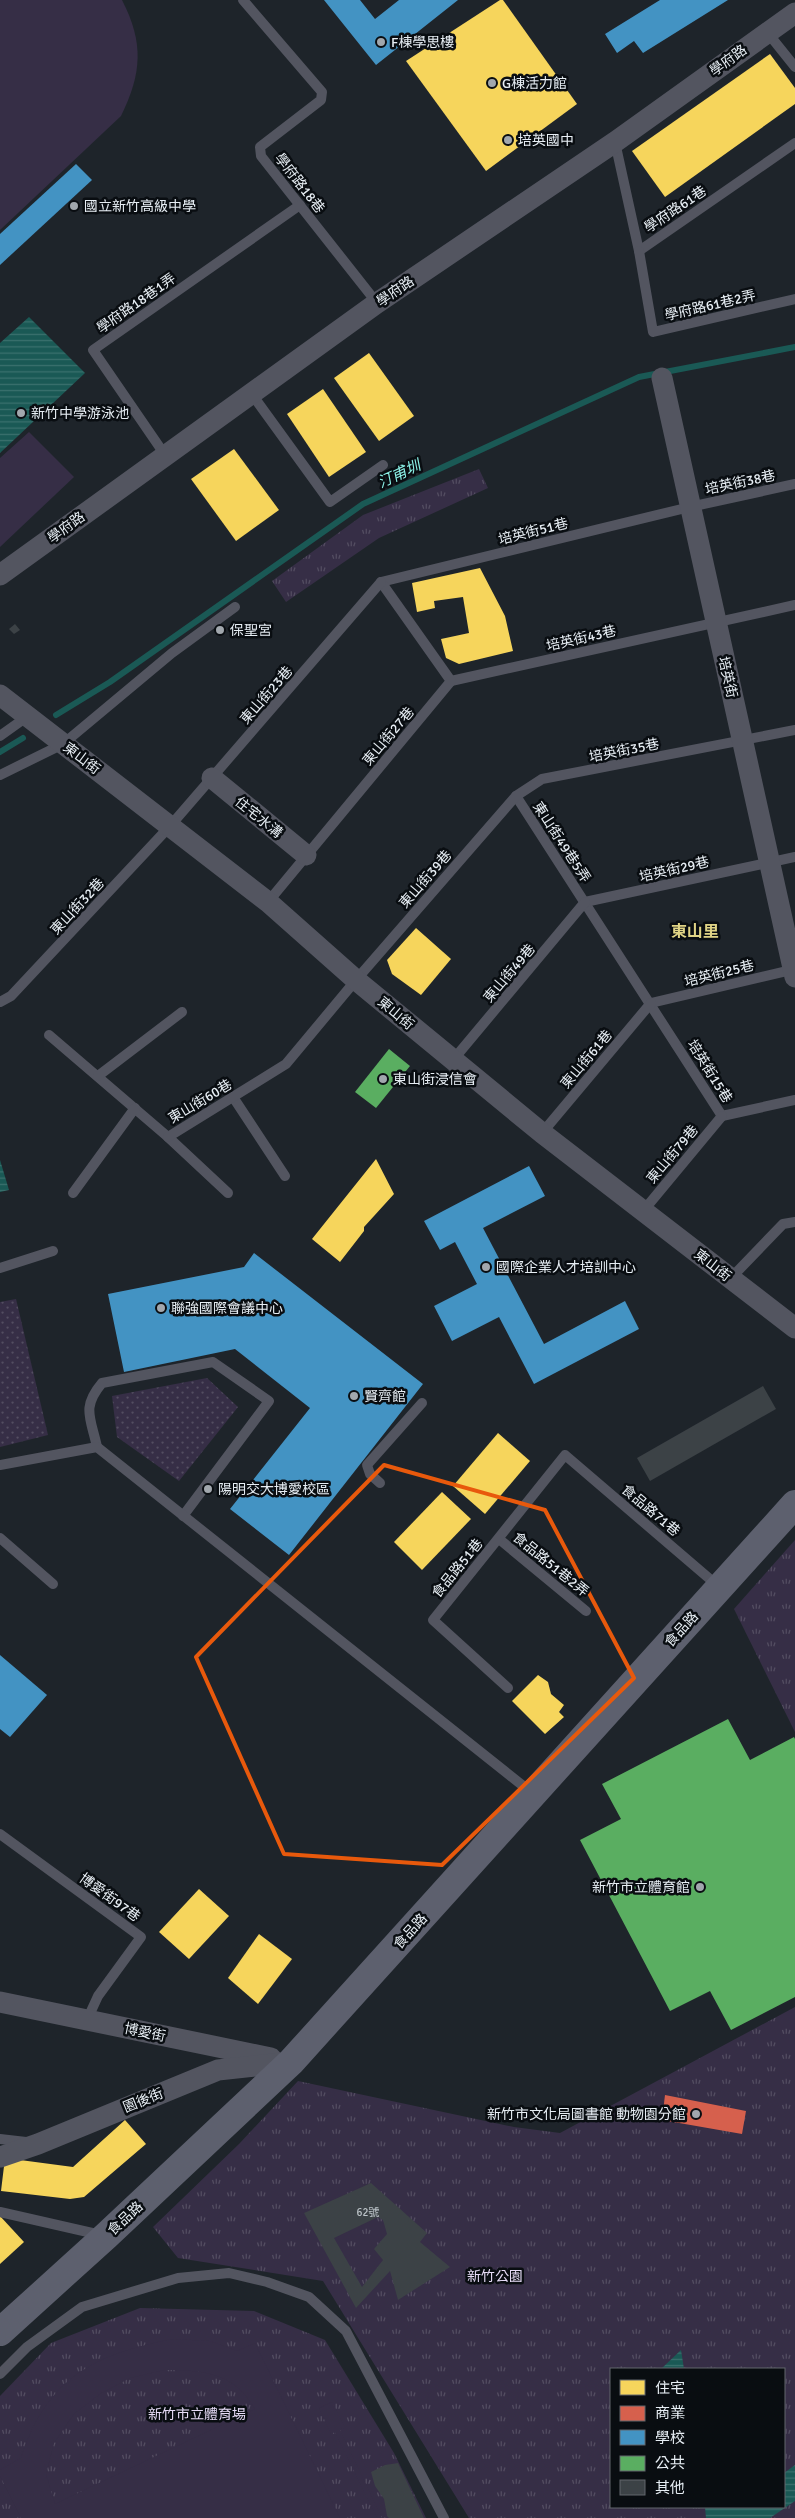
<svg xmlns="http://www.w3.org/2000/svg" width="795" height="2518" font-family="Signika,'Noto Sans TC',sans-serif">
	<defs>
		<pattern id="grass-dots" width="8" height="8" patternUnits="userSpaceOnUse" patternTransform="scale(1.25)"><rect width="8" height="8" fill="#362e46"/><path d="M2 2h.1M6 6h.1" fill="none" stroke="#534d61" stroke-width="1.8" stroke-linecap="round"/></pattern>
		<pattern id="park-tufts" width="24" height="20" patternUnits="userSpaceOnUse" patternTransform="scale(1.25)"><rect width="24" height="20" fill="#362e46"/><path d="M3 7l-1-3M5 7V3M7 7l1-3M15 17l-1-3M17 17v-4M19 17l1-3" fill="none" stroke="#534d61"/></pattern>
		<pattern id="water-rules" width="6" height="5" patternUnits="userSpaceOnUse" patternTransform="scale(1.25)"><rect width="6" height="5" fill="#1a5955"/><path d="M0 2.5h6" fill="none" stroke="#3b716e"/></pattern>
	</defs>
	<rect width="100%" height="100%" fill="#1e242a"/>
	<g fill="url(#grass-dots)">
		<path d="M 16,1299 L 48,1435 L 0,1447 L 0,1302 Z"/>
		<path d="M 207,1378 L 238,1407 L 179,1481 L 117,1437 L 112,1396 Z"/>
	</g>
	<g fill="url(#park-tufts)" fill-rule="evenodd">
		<path d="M 479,469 L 488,488 L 379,538 L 286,602 L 272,581 L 363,515 Z"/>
		<path d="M 795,1540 L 795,1732 L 734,1609 Z"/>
		<path d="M 795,2007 L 795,2518 L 469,2518 L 323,2281 L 178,2258 L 153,2227 L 239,2144 L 298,2081 L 514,2127 L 560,2133 ZM 611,2369 L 784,2369 L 784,2507 L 611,2507 Z"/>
		<path d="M 140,2308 L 254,2311 L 325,2340 L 394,2453 L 426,2518 L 0,2518 L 0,2396 L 51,2343 Z"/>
	</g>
	<g fill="#362e46" fill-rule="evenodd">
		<path d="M 0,0 L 122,0 C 144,43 142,73 121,116 L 0,230 Z"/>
		<path d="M 29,432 L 74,477 L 0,547 L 0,458 Z"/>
		<path d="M 172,2339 L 210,2341 L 237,2351 L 255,2343 L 340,2518 L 21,2518 L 0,2476 L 0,2470 L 21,2458 C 47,2378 93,2355 172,2339 ZM 164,2370 C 203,2370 234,2372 255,2409 L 55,2504 L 46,2474 L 54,2443 L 74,2414 L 100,2394 L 130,2378 Z"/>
		<path d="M 332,2402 L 345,2427 L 340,2430 L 382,2518 L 377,2518 L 335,2432 L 331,2434 L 319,2408 Z"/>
	</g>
	<g fill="url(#water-rules)">
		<path d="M 29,317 L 85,373 L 0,453 L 0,343 Z"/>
		<path d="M 0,1160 L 9,1190 L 0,1192 Z"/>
		<path d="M 681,2350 L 684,2369 L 661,2369 Z"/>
		<path d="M 795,2465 L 795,2501 L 770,2518 L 706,2518 L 705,2507 L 784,2507 L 784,2473 Z"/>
	</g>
	<g fill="#f6d55c">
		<path d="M 500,0 L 503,0 L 577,104 L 486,171 L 406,61 Z"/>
		<path d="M 770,54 L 795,88 L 795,104 L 665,197 L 632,151 Z"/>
		<path d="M 369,353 L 414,416 L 379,441 L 334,378 Z"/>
		<path d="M 323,389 L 366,452 L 329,477 L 287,414 Z"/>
		<path d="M 234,449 L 279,510 L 236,541 L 191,479 Z"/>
		<path d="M 480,568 L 505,616 L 513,651 L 459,664 L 446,658 L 441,639 L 469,633 L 463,597 L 434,601 L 435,608 L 417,612 L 412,583 Z"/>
		<path d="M 416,928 L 451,959 L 421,995 L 392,974 L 387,960 Z"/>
		<path d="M 376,1159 L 394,1194 L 364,1227 L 364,1231 L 340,1262 L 312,1239 Z"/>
		<path d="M 498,1433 L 530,1461 L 485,1514 L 453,1486 Z"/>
		<path d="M 442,1492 L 471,1519 L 422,1570 L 394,1542 Z"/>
		<path d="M 538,1675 L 548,1682 L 551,1694 L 564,1705 L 559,1712 L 564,1717 L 545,1734 L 512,1701 Z"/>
		<path d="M 199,1889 L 229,1916 L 189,1959 L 159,1932 Z"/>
		<path d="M 259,1934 L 292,1959 L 258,2004 L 228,1978 Z"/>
		<path d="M 125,2120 L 146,2144 L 84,2197 L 70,2199 L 1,2191 L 5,2158 L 73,2167 Z"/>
		<path d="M 0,2216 L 24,2242 L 0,2264 Z"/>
	</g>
	<path fill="#d6604d" d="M 665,2095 L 746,2111 L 742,2134 L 662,2120 Z"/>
	<g fill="#4393c3">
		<path d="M 324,0 L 360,0 L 375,19 L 399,0 L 458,0 L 376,65 Z"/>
		<path d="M 660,0 L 728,0 L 643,53 L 634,41 L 617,53 L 605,34 Z"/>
		<path d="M 76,164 L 92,180 L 0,265 L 0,234 Z"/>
		<path d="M 529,1166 L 545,1196 L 483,1228 L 544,1344 L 625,1301 L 639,1329 L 534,1384 L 499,1317 L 452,1341 L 434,1306 L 477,1284 L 455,1242 L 440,1250 L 424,1221 Z"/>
		<path d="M 254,1253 L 423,1384 L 289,1555 L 230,1509 L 310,1408 L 235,1349 L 124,1372 L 108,1294 L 244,1267 Z"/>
		<path d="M 0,1655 L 47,1695 L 10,1737 L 0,1729 Z"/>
	</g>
	<g fill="#5aae61">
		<path d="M 389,1049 L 410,1066 L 376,1108 L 355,1092 Z"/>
		<path d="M 728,1719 L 750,1760 L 794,1737 L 795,1739 L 795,1997 L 731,2030 L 710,1991 L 670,2011 L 580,1840 L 621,1819 L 602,1784 Z"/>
	</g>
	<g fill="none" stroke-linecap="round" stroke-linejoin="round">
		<g stroke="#1a5955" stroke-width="6">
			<path d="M 56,715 L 110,682 L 363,504 L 639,377 L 795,347"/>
			<path d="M 0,752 L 23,738"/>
		</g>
	</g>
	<g fill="#3c4246" fill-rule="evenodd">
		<path d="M 15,624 L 20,630 L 14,634 L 9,629 Z"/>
		<path d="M 763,1386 L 776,1409 L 650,1481 L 637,1458 Z"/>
		<path d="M 371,2183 L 427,2233 L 420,2242 L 450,2267 L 398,2300 L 390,2271 L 356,2308 L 304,2213 ZM 378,2217 L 383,2220 L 387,2234 L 374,2249 L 383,2260 L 362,2287 L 334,2238 Z"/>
		<path d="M 398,2463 L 424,2518 L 389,2518 L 387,2516 L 384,2499 L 375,2486 L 371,2472 L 385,2465 Z"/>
	</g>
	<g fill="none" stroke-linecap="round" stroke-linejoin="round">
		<g stroke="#535560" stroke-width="10">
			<path d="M 243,0 L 322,92 L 321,100 L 260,147 L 261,156 L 377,303"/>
			<path d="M 767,32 L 795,67"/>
			<path d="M 615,142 L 639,251 L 795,143"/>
			<path d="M 639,251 L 653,332 L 795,299"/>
			<path d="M 251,393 L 330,502 L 383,465"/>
			<path d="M 165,455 L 93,350 L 300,205"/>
			<path d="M 381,582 L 690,507 L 795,484"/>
			<path d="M 451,681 L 795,605"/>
			<path d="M 0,736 L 28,716"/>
			<path d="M 0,775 L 63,744 L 172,653 L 235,607"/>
			<path d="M 516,796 L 722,1116 L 795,1100"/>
			<path d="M 268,902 L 451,681 L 381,582"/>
			<path d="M 585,902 L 795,857"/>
			<path d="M 0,1002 L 11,996 L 171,825 L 381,582"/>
			<path d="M 651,1003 L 795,969"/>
			<path d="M 49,1035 L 168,1137 L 228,1193"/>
			<path d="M 453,1060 L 585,902"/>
			<path d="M 98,1076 L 182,1012"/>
			<path d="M 233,1097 L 285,1176"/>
			<path d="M 542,1133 L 651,1003"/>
			<path d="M 168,1137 L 286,1064 L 356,980 L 516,796 L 542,779 L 795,730"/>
			<path d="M 73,1193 L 135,1108"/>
			<path d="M 644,1210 L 722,1116"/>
			<path d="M 0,1268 L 53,1251"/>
			<path d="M 731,1278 L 783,1224 L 795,1222"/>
			<path d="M 97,1447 C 91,1418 81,1408 102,1383 L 213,1362 L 269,1401 L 183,1516"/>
			<path d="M 0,1465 L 97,1447 L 532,1793"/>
			<path d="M 380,1483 L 370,1474 L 367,1465 L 422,1403"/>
			<path d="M 0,1538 L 53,1584"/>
			<path d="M 499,1539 L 586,1611"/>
			<path d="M 508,1688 L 433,1620 L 565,1455 L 718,1586"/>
			<path d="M 0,1834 L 141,1937 L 98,1996 L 87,2020"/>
			<path d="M 0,2139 L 26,2142"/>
			<path d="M 0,2212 L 101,2235"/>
			<path d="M 0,2374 L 27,2347 L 82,2307 L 178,2278 L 229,2273 L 267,2282 L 309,2297 L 346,2331 L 444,2518"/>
		</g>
		<g stroke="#535560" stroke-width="21">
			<path d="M 662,378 L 795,977"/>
			<path d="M 0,575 L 377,303 L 615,142 L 795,13"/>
			<path d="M 0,695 L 268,902 L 356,980 L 542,1133 L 795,1328"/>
			<path d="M 212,778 L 306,855"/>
			<path d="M 0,2002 L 271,2058"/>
			<path d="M 0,2157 L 38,2144 L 218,2070 L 291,2062"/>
		</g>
		<path stroke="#5d606e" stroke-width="28" d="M 0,2332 L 106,2236 L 291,2062 L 795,1504"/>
	</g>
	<path fill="none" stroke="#e8590c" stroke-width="4" stroke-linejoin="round" d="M 384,1465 L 545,1510 L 634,1678 L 442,1865 L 284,1854 L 196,1657 Z"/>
	<g fill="#a1a7ad" stroke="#090d11" stroke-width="2">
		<circle cx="381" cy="42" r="5"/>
		<circle cx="492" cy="83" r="5"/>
		<circle cx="508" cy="140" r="5"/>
		<circle cx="74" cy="206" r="5"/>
		<circle cx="21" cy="413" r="5"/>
		<circle cx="220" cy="630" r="5"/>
		<circle cx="383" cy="1079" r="5"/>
		<circle cx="486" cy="1267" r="5"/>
		<circle cx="161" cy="1308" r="5"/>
		<circle cx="354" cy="1396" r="5"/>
		<circle cx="208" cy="1489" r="5"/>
		<circle cx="700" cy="1887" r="5"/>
		<circle cx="696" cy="2114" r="5"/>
	</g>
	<g text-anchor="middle" stroke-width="5" stroke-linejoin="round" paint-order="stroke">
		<g font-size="11" fill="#bcc3c8">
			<text x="368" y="2216">62號</text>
		</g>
		<g font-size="14" fill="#e7eef4" stroke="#090d11" text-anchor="start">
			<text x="391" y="47">F棟學思樓</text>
			<text x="502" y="88">G棟活力館</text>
			<text x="518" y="145">培英國中</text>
			<text x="84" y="211">國立新竹高級中學</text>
			<text x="31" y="418">新竹中學游泳池</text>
			<text x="230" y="635">保聖宮</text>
			<text x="393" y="1084">東山街浸信會</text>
			<text x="496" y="1272">國際企業人才培訓中心</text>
			<text x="171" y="1313">聯強國際會議中心</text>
			<text x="364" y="1401">賢齊館</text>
			<text x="218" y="1494">陽明交大博愛校區</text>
			<text x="690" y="1892" text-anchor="end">新竹市立體育館</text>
			<text x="686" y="2119" text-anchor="end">新竹市文化局圖書館 動物園分館</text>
		</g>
		<g font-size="14" fill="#e7eef4" stroke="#090d11">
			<text transform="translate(728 60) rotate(-36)" y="5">學府路</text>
			<text transform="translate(300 183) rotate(52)" y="5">學府路18巷</text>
			<text transform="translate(675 209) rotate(-34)" y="5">學府路61巷</text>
			<text transform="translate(395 291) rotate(-34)" y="5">學府路</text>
			<text transform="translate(136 303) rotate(-35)" y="5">學府路18巷1弄</text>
			<text transform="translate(710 305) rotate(-13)" y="5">學府路61巷2弄</text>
			<text transform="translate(740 482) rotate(-12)" y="5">培英街38巷</text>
			<text transform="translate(66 527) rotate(-36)" y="5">學府路</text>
			<text transform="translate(533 531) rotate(-14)" y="5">培英街51巷</text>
			<text transform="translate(581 638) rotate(-13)" y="5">培英街43巷</text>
			<text transform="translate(728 677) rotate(77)" y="5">培英街</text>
			<text transform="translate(266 695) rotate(-49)" y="5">東山街23巷</text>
			<text transform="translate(388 736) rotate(-50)" y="5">東山街27巷</text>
			<text transform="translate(624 750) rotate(-11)" y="5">培英街35巷</text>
			<text transform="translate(82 758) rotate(37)" y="5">東山街</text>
			<text transform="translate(259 817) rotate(39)" y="5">住宅水溝</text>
			<text transform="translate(562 842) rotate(57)" y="5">東山街49巷5弄</text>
			<text transform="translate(674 869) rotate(-13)" y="5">培英街29巷</text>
			<text transform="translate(425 879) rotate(-49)" y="5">東山街39巷</text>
			<text transform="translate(77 906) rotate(-47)" y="5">東山街32巷</text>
			<text transform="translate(509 973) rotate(-50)" y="5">東山街49巷</text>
			<text transform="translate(719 973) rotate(-14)" y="5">培英街25巷</text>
			<text transform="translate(396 1013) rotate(40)" y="5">東山街</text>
			<text transform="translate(586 1059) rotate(-50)" y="5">東山街61巷</text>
			<text transform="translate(710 1071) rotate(58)" y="5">培英街15巷</text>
			<text transform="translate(200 1101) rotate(-31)" y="5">東山街60巷</text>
			<text transform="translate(672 1154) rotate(-50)" y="5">東山街79巷</text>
			<text transform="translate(713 1265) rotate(38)" y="5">東山街</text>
			<text transform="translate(651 1510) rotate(40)" y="5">食品路71巷</text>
			<text transform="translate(551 1564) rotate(39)" y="5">食品路51巷2弄</text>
			<text transform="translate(457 1568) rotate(-51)" y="5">食品路51巷</text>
			<text transform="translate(681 1629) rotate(-48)" y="5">食品路</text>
			<text transform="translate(110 1897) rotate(36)" y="5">博愛街97巷</text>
			<text transform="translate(410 1931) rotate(-48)" y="5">食品路</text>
			<text transform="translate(145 2032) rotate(12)" y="5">博愛街</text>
			<text transform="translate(143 2100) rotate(-22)" y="5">園後街</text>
			<text transform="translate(125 2218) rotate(-43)" y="5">食品路</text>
		</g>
		<g font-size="14" fill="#e7dcf7" stroke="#090d11">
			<text x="495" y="2281">新竹公園</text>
			<text x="197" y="2419">新竹市立體育場</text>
		</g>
		<g font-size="15" font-style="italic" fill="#8cf2e8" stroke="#090d11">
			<text transform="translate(399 474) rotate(-25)" y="5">汀甫圳</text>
		</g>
		<g font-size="16" font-weight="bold" fill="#dfd385" stroke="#090d11">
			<text x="695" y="937">東山里</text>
		</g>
	</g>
	<rect x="610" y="2368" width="175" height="140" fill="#090d11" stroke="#62676c"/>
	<rect x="620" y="2380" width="25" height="15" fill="#f6d55c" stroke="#62676c"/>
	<text x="655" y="2393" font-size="15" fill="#e7eef4">住宅</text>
	<rect x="620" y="2406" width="25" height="15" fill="#d6604d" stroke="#62676c"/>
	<text x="655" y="2418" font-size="15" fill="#e7eef4">商業</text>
	<rect x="620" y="2430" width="25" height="15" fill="#4393c3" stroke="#62676c"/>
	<text x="655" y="2443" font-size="15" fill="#e7eef4">學校</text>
	<rect x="620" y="2456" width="25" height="15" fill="#5aae61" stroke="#62676c"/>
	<text x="655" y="2468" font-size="15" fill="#e7eef4">公共</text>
	<rect x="620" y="2480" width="25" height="15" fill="#3c4246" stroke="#62676c"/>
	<text x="655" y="2493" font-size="15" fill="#e7eef4">其他</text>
</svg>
